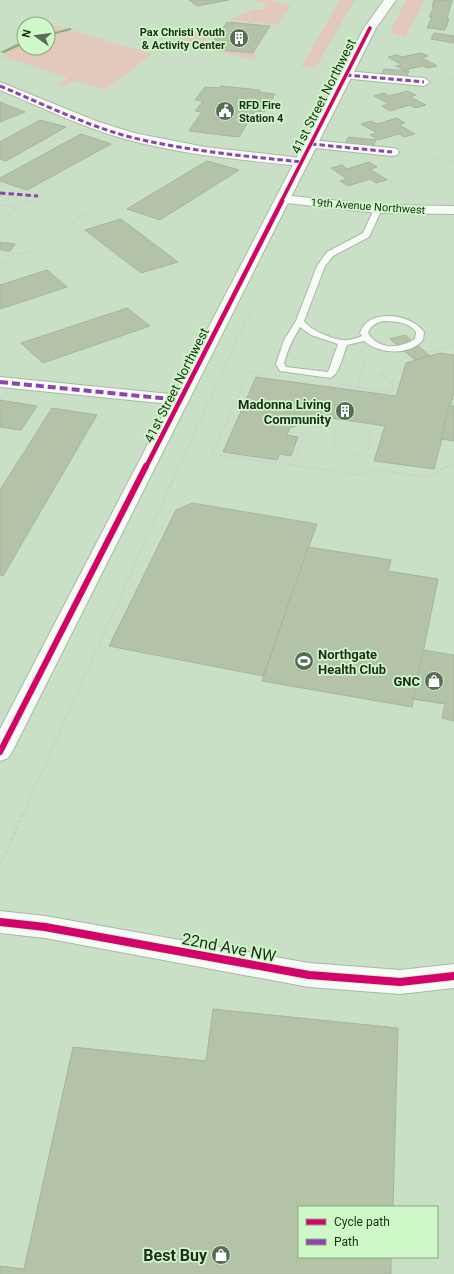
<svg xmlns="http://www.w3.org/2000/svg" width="454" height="1274" font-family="Roboto,sans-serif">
	<rect width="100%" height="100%" fill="#c9e0c6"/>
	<g fill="#e3c8bc">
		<path d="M 257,0 L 269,0 L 291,5 L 277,25 L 229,20 L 254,9 L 263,9 L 267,4 L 255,1 Z"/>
		<path d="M 340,0 L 355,0 L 316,67 L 301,67 Z"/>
		<path d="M 406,0 L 425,0 L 405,38 L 390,32 Z"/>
		<path d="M 41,21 L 152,54 L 105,90 L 76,81 L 64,86 L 56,84 L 68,78 L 2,56 L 24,36 L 24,48 L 48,48 L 48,24 L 37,24 Z"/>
		<path d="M 204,29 L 213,30 L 199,47 L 176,41 Z"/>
		<path d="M 210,50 L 257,54 L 255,60 Z"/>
	</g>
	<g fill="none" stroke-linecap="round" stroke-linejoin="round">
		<g fill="#84b17e" fill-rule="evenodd">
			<path d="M 70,28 L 71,28 L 71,30 L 48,36 L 48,34 Z"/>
			<path d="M 24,41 L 24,44 L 4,53 L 0,52 Z"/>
		</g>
	</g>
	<g fill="#b4c2a8" stroke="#a7b49e">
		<path d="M 189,0 L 229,0 L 197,6 Z"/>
		<path d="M 434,0 L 452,0 L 447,19 L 449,19 L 445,30 L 427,28 L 432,17 L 429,17 L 434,7 L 432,7 Z"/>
		<path d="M 227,22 L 270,26 L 253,53 L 208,49 Z"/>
		<path d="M 434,33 L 454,36 L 454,43 L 431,39 Z"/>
		<path d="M 421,53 L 428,56 L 422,58 L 437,66 L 428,68 L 423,66 L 404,70 L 396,66 L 402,65 L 388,57 L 397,55 L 402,57 Z"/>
		<path d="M 384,69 L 409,71 L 406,78 L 381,75 Z"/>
		<path d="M 221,86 L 260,90 L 259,92 L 275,94 L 264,112 L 255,111 L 239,137 L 189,131 L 202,112 L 195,111 L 203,101 L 195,100 L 205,87 L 220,88 Z"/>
		<path d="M 408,91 L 416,95 L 410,97 L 426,105 L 415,108 L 410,105 L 390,111 L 382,106 L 389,104 L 374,96 L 384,93 L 389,96 Z"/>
		<path d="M 0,102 L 25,112 L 0,122 Z"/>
		<path d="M 397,118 L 405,123 L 399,125 L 415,134 L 404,137 L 399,134 L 378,140 L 370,135 L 377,133 L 361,124 L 371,121 L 377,124 Z"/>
		<path d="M 40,120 L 66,127 L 6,161 L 0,159 L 0,142 Z"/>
		<path d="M 81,134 L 111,144 L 27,190 L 0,181 L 0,178 Z"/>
		<path d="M 348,137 L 376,140 L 373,147 L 345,145 Z"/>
		<path d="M 207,161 L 239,170 L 160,220 L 127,209 Z"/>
		<path d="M 369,162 L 377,167 L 370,169 L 387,180 L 376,183 L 370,179 L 348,186 L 340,181 L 347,179 L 331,168 L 342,165 L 347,169 Z"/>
		<path d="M 121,219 L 178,262 L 141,273 L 85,230 Z"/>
		<path d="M 0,242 L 15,244 L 10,251 L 0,250 Z"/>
		<path d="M 47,270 L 67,287 L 0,309 L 0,285 Z"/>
		<path d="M 127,308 L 150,326 L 43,363 L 21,343 Z"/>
		<path d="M 405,335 L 430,356 L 415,360 L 390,339 Z"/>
		<path d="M 440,353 L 454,355 L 454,392 L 434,469 L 374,461 L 385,426 L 324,417 L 290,428 L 287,435 L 298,437 L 291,456 L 280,454 L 277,460 L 223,452 L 256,377 L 396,396 L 406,363 Z"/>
		<path d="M 0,400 L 37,406 L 21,430 L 0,427 Z"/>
		<path d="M 449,406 L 454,406 L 454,441 L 441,439 Z"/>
		<path d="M 52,408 L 97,415 L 3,576 L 0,575 L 0,490 Z"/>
		<path d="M 192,503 L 317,524 L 263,676 L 109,646 L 176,510 Z"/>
		<path d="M 308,547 L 391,560 L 388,571 L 438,579 L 412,707 L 262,681 Z"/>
		<path d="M 423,650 L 454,655 L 454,721 L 442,718 L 445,704 L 413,699 Z"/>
		<path d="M 213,1009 L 398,1028 L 393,1207 L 299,1207 L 299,1257 L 391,1257 L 391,1274 L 0,1274 L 0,1266 L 24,1269 L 73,1047 L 206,1061 Z"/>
	</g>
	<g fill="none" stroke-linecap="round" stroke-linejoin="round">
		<g stroke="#a7b9a5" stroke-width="2">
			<path id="service" d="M 375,207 L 382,209 L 369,237 L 333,256 L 325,266 L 304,321 C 310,330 332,339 343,340 C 349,341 356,338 362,336 L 360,333 C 368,307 412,314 424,332 L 423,340 C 409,356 379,354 364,341 L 347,345 C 343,354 340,374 330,378 L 280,371 L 276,364 L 284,340 L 296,321 L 317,266 L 327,252 L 363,233 ZM 383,321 C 395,322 408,321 416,332 L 415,339 C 400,349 378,350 368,333 C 370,326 376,323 383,321 ZM 300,327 L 311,335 L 338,344 L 328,372 L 286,367 L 284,364 C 287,350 293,339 300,327 Z"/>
		</g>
		<g stroke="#a7b9a5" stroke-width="2">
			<g id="minor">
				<path d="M 346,71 L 424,78 L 430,82 L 424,86 L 342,78 L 340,75 Z"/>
				<path d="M 0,82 L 96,121 L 134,133 L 205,147 L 302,158 L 307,159 L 309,162 L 307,165 L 302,166 C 242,160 183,155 125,139 C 82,127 41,107 0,90 Z"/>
				<path d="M 311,140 L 392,148 L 397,149 L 399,152 L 397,155 L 392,156 L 306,147 L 304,144 L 306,141 Z"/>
				<path d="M 282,195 L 378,205 L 454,206 L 454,214 L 378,213 L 277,202 L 275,199 L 277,196 Z"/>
				<path d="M 0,377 L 180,395 L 186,396 L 189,400 L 186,404 L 180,405 L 0,387 Z"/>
				<path d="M 0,911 L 45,916 L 309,963 L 400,970 L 454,964 L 454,988 L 400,994 L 309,987 L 45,938 L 0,933 Z"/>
			</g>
		</g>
		<g stroke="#a7b9a5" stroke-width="2">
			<path id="secondary" d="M 384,0 L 396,0 L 376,28 L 12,752 L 8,758 L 0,761 L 0,729 L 364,28 Z"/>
		</g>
		<g stroke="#ccd2cb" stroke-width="1.5" stroke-dasharray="1.5 1" stroke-linecap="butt">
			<path d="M 443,78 L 454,79"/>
			<path d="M 26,155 L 67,133"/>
			<path d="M 410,156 L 454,161"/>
			<path d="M 27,202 L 38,196 L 55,194"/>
		</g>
		<g stroke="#ccd2cb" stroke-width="2" stroke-dasharray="2.5 1.5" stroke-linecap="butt">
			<path d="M 0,205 L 15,207 L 29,201"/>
			<path d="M 0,226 L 15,207"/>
			<path d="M 0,251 L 23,254"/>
			<path d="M 0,264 L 39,247 L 56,231 L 91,211 L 91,206"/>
			<path d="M 430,352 L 454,345"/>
			<path d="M 267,375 L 249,372 L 212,454 L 306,467"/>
			<path d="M 342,385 L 391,392 L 394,383 L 381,375 L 391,363"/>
			<path d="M 357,387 L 367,357"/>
			<path d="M 293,465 L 306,430 L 316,426 L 337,429 L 333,442 L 340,451 L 357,455 L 368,449 C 372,440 372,434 365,427"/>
			<path d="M 179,467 L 251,309"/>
			<path d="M 447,467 L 454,464"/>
		</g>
		<g stroke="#ccd2cb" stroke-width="2.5" stroke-dasharray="3 2" stroke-linecap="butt">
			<path d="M 299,466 L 361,475 L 376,470 L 426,477 L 449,466"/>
			<path d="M 22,816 L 179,466"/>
		</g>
		<path stroke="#ccd2cb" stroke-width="3.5" stroke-dasharray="4 2.5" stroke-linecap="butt" d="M 0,865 L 22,815"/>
		<use href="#service" fill="#f7faf6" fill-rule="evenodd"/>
		<use href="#minor" fill="#f7faf6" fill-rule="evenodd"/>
		<use href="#secondary" fill="#f7faf6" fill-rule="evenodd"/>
		<g stroke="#8e44ad" stroke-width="3" stroke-dasharray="5.5 3" stroke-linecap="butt">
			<path d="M 346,75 L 424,82"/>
			<path d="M 0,86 C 43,104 85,125 130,137 C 187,151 244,156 302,162"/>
			<path d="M 311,144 L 392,152"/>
			<path d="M 0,193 L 38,196"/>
		</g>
		<path stroke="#8e44ad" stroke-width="4" stroke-dasharray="8 4" stroke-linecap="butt" d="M 0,382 L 180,400"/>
		<g stroke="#cef8c7" stroke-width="5">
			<path id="cycleway-far3" d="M 281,202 L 370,28"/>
		</g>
		<g stroke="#cef8c7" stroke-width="6">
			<path id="cycleway-far2" d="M 146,467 L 282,201"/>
		</g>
		<g stroke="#cef8c7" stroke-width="8">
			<path id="cycleway-far1" d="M 0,752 L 146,466"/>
		</g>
		<g stroke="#cef8c7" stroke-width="10">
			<path id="cycleway" d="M 0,922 L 45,927 L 309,975 L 400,982 L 454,976"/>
		</g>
		<use href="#cycleway-far3" stroke="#d6006c" stroke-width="3.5"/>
		<use href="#cycleway-far2" stroke="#d6006c" stroke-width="4.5"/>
		<use href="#cycleway-far1" stroke="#d6006c" stroke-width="6"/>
		<use href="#cycleway" stroke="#d6006c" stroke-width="8"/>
	</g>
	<defs>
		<g id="building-disc" transform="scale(1)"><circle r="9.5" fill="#596c57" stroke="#cef8c7"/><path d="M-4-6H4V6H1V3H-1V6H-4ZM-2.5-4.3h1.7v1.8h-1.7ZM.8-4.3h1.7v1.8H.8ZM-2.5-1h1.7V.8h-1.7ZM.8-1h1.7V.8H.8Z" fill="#fff"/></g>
		<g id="civic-disc" transform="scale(1)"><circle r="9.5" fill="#596c57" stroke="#cef8c7"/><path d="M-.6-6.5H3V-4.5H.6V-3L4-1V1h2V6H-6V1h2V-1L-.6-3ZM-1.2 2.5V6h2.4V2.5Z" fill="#fff"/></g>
		<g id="stadium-disc" transform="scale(1)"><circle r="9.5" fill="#596c57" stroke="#cef8c7"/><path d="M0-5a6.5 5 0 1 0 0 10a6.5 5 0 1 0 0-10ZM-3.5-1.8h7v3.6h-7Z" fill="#fff"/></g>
		<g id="shop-disc" transform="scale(1)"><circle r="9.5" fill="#596c57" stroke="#cef8c7"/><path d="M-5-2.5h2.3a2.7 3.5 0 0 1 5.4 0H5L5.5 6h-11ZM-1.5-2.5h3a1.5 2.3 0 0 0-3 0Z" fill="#fff"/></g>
	</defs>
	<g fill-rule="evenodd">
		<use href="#building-disc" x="239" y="38"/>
		<use href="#civic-disc" x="225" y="111"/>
		<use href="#building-disc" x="345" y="411"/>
		<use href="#stadium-disc" x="304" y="661"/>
		<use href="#shop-disc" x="434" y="681"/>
		<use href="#shop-disc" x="221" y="1255"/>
	</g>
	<g text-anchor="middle" stroke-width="3.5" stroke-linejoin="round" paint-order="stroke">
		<g font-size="11" font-weight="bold" fill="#1d2d1b" stroke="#cef8c7" text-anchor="end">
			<text x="225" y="36">Pax Christi Youth<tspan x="225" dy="13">&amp; Activity Center</tspan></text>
			<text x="239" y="109" text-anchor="start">RFD Fire<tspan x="239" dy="13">Station 4</tspan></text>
		</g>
		<g font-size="11" fill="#1d2d1b" stroke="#cef8c7">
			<text transform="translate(368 206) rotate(4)" y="4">19th Avenue Northwest</text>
		</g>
		<g font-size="13" fill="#1d2d1b" stroke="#cef8c7">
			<text transform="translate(323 96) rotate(-63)" y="5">41st Street Northwest</text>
			<text transform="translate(176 385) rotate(-63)" y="5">41st Street Northwest</text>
		</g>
		<g font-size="13" font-weight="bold" fill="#1d2d1b" stroke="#cef8c7" text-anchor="end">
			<text x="331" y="409">Madonna Living<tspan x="331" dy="15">Community</tspan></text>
			<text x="318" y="659" text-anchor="start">Northgate<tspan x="318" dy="15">Health Club</tspan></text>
			<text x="420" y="686">GNC</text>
		</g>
		<g font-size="16" fill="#1d2d1b" stroke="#cef8c7">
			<text transform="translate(229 947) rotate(11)" y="6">22nd Ave NW</text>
		</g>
		<g font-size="16" font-weight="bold" fill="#1d2d1b" stroke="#cef8c7" text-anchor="end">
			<text x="207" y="1261">Best Buy</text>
		</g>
	</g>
	<rect x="298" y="1206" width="140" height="52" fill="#cef8c7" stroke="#87a782"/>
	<rect x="306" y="1219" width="20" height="6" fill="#d6006c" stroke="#87a782"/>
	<text x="334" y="1226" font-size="12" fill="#1d2d1b">Cycle path</text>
	<rect x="306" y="1239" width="20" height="6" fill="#8e44ad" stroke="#87a782"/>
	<text x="334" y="1246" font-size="12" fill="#1d2d1b">Path</text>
	<g transform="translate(36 36) rotate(284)"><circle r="19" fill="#cef8c7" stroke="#87a782"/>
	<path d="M0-3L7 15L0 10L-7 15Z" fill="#596c57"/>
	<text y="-6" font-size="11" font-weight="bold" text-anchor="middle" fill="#1d2d1b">N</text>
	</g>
</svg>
